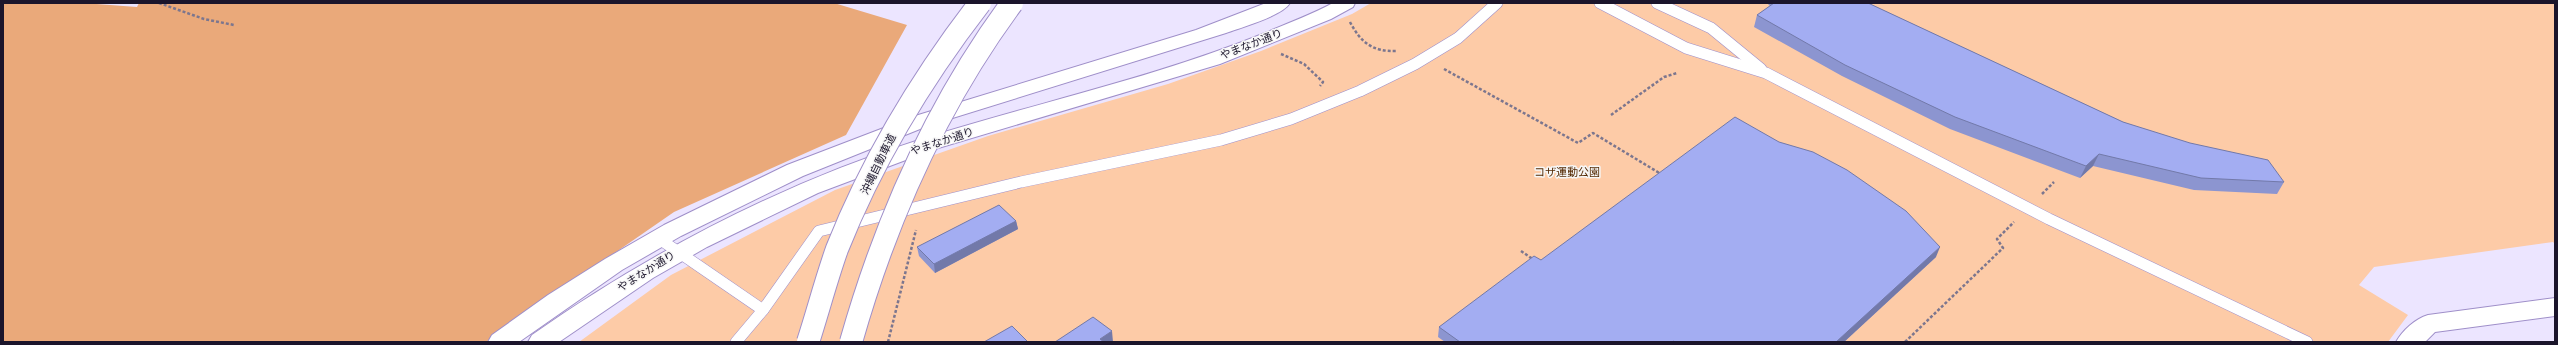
<svg xmlns="http://www.w3.org/2000/svg" width="2558" height="345" font-family="Cabin,'Noto Sans JP',sans-serif">
	<rect width="100%" height="100%" fill="#ece5ff"/>
	<path fill="#fdcba7" d="M 1371,3 L 2555,3 L 2555,244 L 2553,242 L 2374,267 L 2359,285 L 2408,315 L 2388,342 L 579,342 L 671,275 L 835,190 L 988,136 L 1168,84 L 1261,51 L 1352,14 Z"/>
	<path fill="#eaa97a" d="M 3,3 L 83,3 L 137,7 L 139,3 L 834,3 L 907,25 L 846,135 L 674,212 L 486,342 L 3,342 Z"/>
	<g fill="none" stroke-linecap="round" stroke-linejoin="round">
		<g stroke="#9f8fc9" stroke-width="12">
			<g id="service">
				<path d="M 1600,3 L 1686,48 L 1766,73 L 2049,219 L 2307,342"/>
				<path d="M 1657,3 L 1711,28 L 1761,69"/>
				<path d="M 658,238 L 763,310"/>
				<path d="M 736,342 L 763,310 L 819,231 L 1021,182 L 1221,140 L 1291,119 L 1360,91 L 1415,64 L 1458,38 L 1497,3"/>
			</g>
		</g>
		<g stroke="#9f8fc9" stroke-width="2">
			<path id="minor" d="M 2555,298 L 2555,316 L 2435,332 L 2425,342 L 2396,342 C 2403,330 2415,319 2428,315 Z"/>
		</g>
		<g stroke="#9f8fc9" stroke-width="2">
			<g id="primary">
				<path d="M 1266,3 L 1290,3 C 1282,16 1242,27 1226,33 L 930,125 L 803,176 L 681,236 L 622,270 L 519,342 L 488,342 L 492,335 L 548,295 L 605,259 L 664,225 L 787,165 L 915,116 L 1196,30 Z"/>
				<path d="M 1333,3 L 1355,3 L 1353,7 L 1331,19 L 1220,64 L 935,149 L 818,193 L 707,247 L 653,278 L 559,342 L 528,342 L 532,335 C 652,251 781,184 922,139 C 1036,103 1154,78 1265,33 C 1288,23 1311,15 1333,3 Z"/>
			</g>
		</g>
		<g stroke="#7c768e" stroke-width="2.5" stroke-dasharray="3 2" stroke-linecap="butt">
			<path d="M 159,3 L 204,19 L 234,25"/>
			<path d="M 1350,22 C 1361,43 1373,52 1397,51"/>
			<path d="M 1281,54 L 1304,64 L 1323,82 L 1320,86"/>
			<path d="M 1444,69 L 1578,143 L 1593,133 L 1661,174"/>
			<path d="M 1611,115 L 1664,77 L 1677,73"/>
			<path d="M 2042,194 L 2054,182"/>
			<path d="M 1521,251 L 1534,260"/>
			<path d="M 888,342 L 916,230"/>
			<path d="M 1905,342 L 2003,248 L 1997,239 L 2014,222"/>
		</g>
		<use href="#service" stroke="#fff" stroke-width="11"/>
		<use href="#minor" fill="#fff" fill-rule="evenodd"/>
		<use href="#primary" fill="#fff" fill-rule="evenodd"/>
		<g stroke="#9f8fc9" stroke-width="24" stroke-linecap="butt">
			<g id="motorway-bridge">
				<path d="M 808,342 C 818,311 826,280 837,249 C 872,161 922,78 980,3"/>
				<path d="M 851,342 C 885,222 938,103 1012,3"/>
			</g>
		</g>
		<use href="#motorway-bridge" stroke="#fff" stroke-width="22"/>
	</g>
	<g fill="#8c95d0">
		<path d="M 1767,3 L 1868,3 L 2123,122 L 2284,182 L 2277,194 L 2194,190 L 2093,166 L 2080,178 L 1950,129 L 1842,76 L 1754,27 L 1757,15 L 1770,6 Z"/>
		<path d="M 1016,221 L 1018,229 L 935,273 L 919,256 L 917,247 Z"/>
		<path d="M 1936,257 L 1844,342 L 1445,342 L 1438,337 L 1439,327 L 1541,260 Z"/>
	</g>
	<g fill="#7279a9">
		<path d="M 2099,154 L 2093,166 L 2080,178 L 2086,166 Z"/>
		<path d="M 1016,221 L 1018,229 L 935,273 L 934,264 Z"/>
		<path d="M 1940,247 L 1936,257 L 1844,342 L 1836,342 Z"/>
		<path d="M 1112,331 L 1113,342 L 1101,342 L 1100,339 Z"/>
	</g>
	<g fill="#a3adf2" stroke="#7279a9">
		<path d="M 1774,3 L 1868,3 L 2123,122 L 2190,143 L 2268,160 L 2284,182 L 2201,178 L 2099,154 L 2086,166 L 1955,117 L 1845,65 L 1757,15 Z"/>
		<path d="M 1735,117 L 1779,142 L 1813,152 L 1847,170 L 1906,211 L 1940,247 L 1836,342 L 1675,342 L 1674,341 L 1672,342 L 1460,342 L 1439,327 L 1534,256 L 1541,260 Z"/>
		<path d="M 999,205 L 1016,221 L 934,264 L 917,247 Z"/>
		<path d="M 1093,317 L 1112,331 L 1100,339 L 1104,342 L 1055,342 Z"/>
		<path d="M 1012,326 L 1028,342 L 984,342 Z"/>
	</g>
	<g text-anchor="middle" stroke-width="3" stroke-linejoin="round" paint-order="stroke">
		<g font-size="11" fill="#1b152b" stroke="#f7f7f7">
			<text transform="translate(1251 44) rotate(-21)" y="4">やまなか通り</text>
			<text transform="translate(942 141) rotate(-18)" y="4">やまなか通り</text>
			<text transform="translate(878 164) rotate(-64)" y="4">沖縄自動車道</text>
			<text transform="translate(646 271) rotate(-32)" y="4">やまなか通り</text>
		</g>
		<g font-size="11" fill="#552b05" stroke="#f7f7f7">
			<text x="1567" y="176">コザ運動公園</text>
		</g>
	</g>
	<rect width="2558" height="345" fill="none" stroke="#1b152b" stroke-width="8"/>
</svg>
